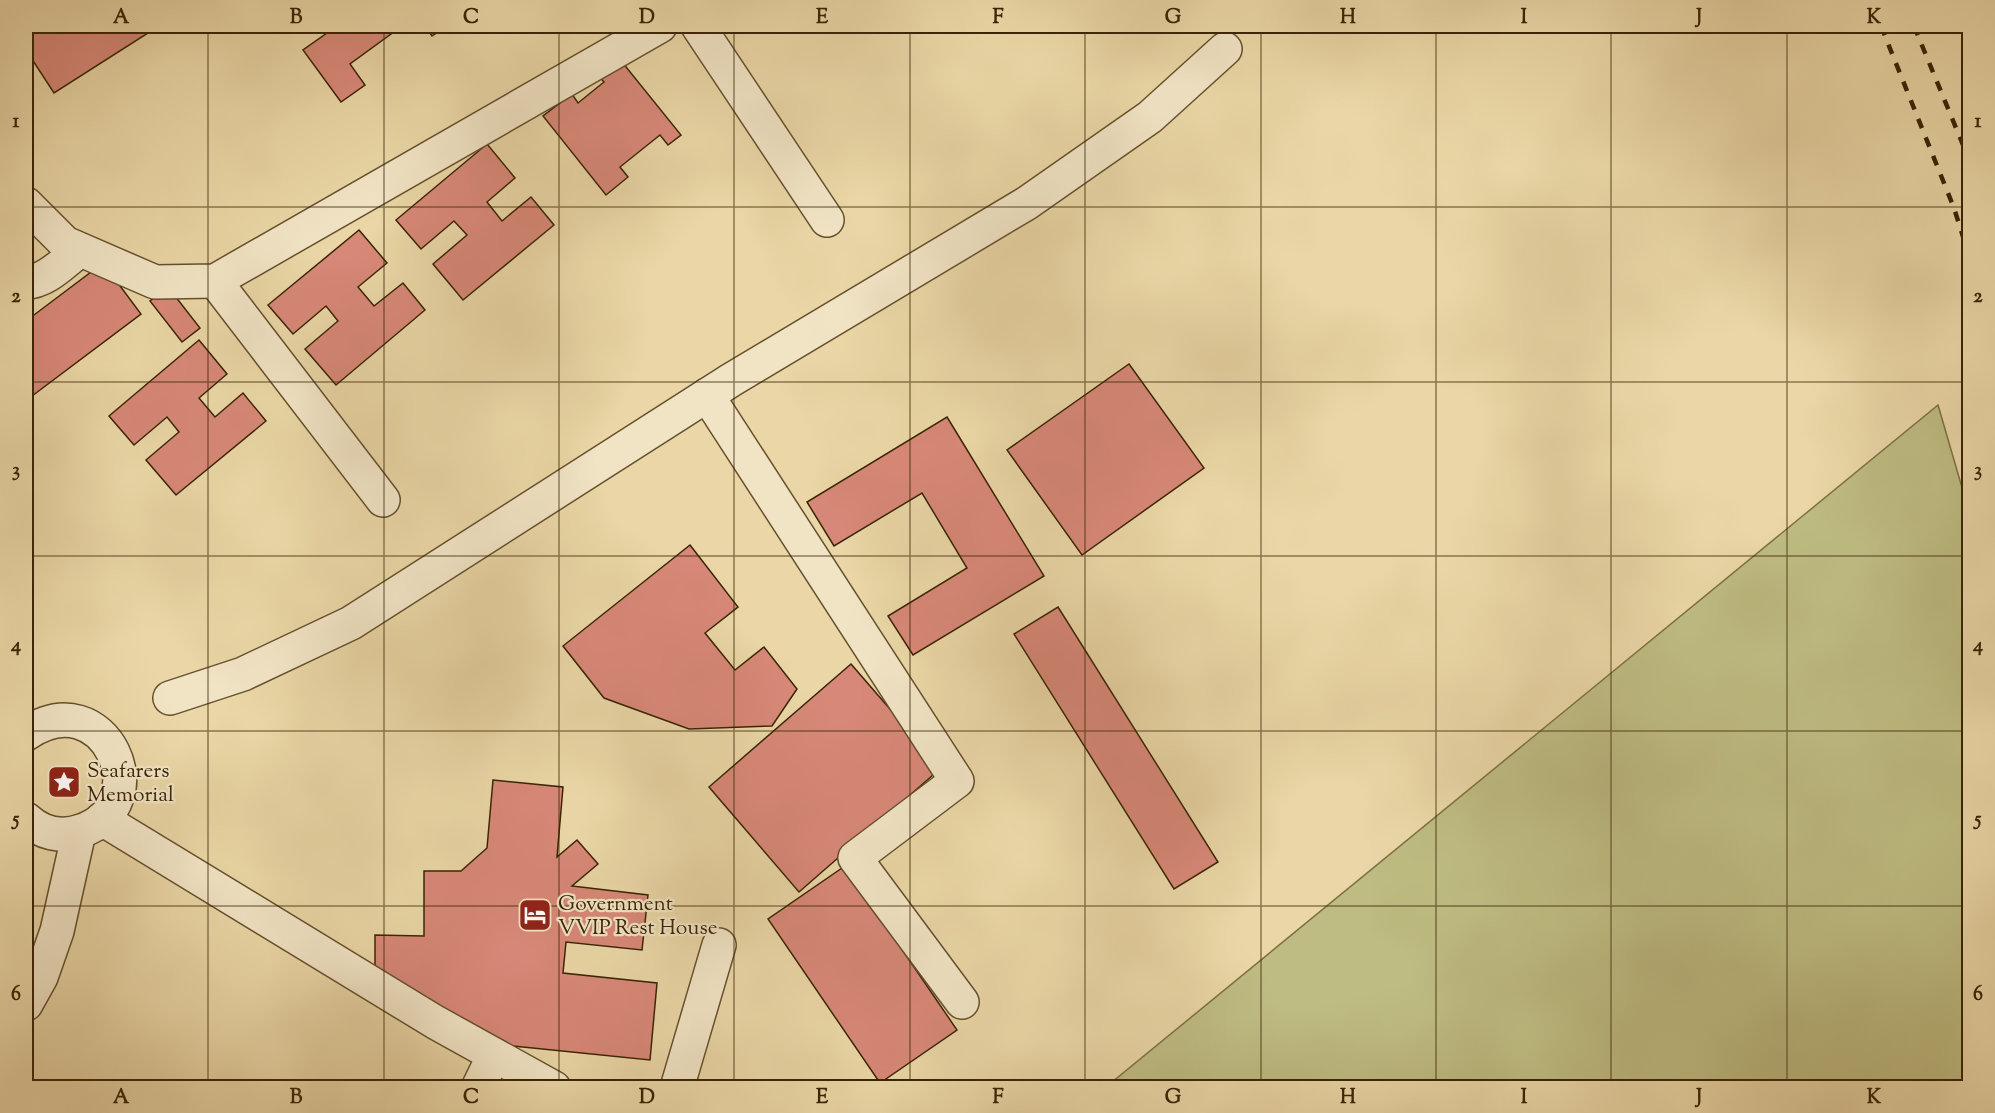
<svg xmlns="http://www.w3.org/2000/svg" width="1995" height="1113" font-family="'Sorts Mill Goudy',serif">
	<rect width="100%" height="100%" fill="#ead6a6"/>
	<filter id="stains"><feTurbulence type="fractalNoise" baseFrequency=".00333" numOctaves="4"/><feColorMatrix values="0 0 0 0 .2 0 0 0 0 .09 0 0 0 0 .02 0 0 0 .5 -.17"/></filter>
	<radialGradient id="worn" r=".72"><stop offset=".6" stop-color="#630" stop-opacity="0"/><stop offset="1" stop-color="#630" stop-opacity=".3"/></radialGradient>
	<path fill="#bebc82" stroke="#7c7044" stroke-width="1.5" d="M 1938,405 L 1970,515 L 1969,1087 L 1106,1087 Z"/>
	<g fill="#d88878" stroke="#392405" stroke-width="1.5">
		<path d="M 26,26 L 159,26 L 54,93 L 26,50 Z"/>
		<path d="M 337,26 L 402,26 L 350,64 L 365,85 L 341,102 L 303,50 Z"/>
		<path d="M 425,26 L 447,26 L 432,36 Z"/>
		<path d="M 618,57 L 681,135 L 668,145 L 660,135 L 620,167 L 628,177 L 606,195 L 543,116 L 572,94 L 578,103 L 604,82 L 597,74 Z"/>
		<path d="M 487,144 L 515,178 L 487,202 L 502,221 L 531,197 L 554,225 L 463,300 L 433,264 L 467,235 L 454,221 L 421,249 L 396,220 Z"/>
		<path d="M 359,230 L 387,263 L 358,287 L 374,306 L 403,283 L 425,310 L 336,385 L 305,349 L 338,321 L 326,306 L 293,334 L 268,305 Z"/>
		<path d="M 103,263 L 141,314 L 32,396 L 26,388 L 26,321 Z"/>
		<path d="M 168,287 L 200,328 L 182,342 L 150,301 Z"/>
		<path d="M 199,340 L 227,374 L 199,398 L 215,417 L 243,393 L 266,421 L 176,495 L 146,460 L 179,432 L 167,417 L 134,445 L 109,416 Z"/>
		<path d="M 1129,364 L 1204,468 L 1082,555 L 1007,450 Z"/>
		<path d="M 947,417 L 1044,576 L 913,655 L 888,616 L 967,568 L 922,493 L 834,546 L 807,502 Z"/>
		<path d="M 690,545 L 738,607 L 705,633 L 735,670 L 764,647 L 797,689 L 772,726 L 689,729 L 604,698 L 563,646 Z"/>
		<path d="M 1058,607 L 1218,862 L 1174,889 L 1014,634 Z"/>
		<path d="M 851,664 L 941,768 L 799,892 L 709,787 Z"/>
		<path d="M 493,780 L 563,787 L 557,857 L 577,840 L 598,864 L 572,886 L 648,895 L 642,950 L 566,942 L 563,973 L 657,983 L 650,1060 L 493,1044 L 375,976 L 375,935 L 424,936 L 424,871 L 461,871 L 487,848 Z"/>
		<path d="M 845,866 L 957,1030 L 880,1083 L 768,919 Z"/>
	</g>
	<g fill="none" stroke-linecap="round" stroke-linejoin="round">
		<g stroke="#65502d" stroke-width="36">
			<g id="minor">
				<path d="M 698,26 L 827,220"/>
				<path d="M 26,204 L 65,243 L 155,282 L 215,281 L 660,26"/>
				<path d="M 215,281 L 383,500"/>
				<path d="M 26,282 C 46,282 64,262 80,250"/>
				<path d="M 707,395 L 957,781 L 855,858 L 962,1002"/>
				<path d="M 170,698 L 243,674 L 351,623 L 731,380 L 1027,203 L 1150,117 L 1225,49"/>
				<path d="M 26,734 C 104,679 161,804 81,831 C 61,838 41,833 26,819"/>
				<path d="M 102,819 L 435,1022 L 554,1088"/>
				<path d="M 26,1004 L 41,977 L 57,931 L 79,832"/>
				<path d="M 478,1088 L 494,1055"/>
				<path d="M 677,1088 L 719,945"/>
			</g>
		</g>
		<use href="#minor" stroke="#f1e4c5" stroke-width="33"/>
		<g stroke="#392405" stroke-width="4.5" stroke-dasharray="10 10" stroke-linecap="butt">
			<path d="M 1881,26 L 1954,208 L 1970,259"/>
			<path d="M 1914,26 L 1970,162"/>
		</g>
	</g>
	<path fill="none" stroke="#392405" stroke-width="1.5" stroke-opacity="0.55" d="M 208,26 L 208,1088M 384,26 L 384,1088M 559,26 L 559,1088M 734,26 L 734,1088M 910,26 L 910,1088M 1085,26 L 1085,1088M 1261,26 L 1261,1088M 1436,26 L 1436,1088M 1611,26 L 1611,1088M 1787,26 L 1787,1088M 26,207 L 1970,207M 26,382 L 1970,382M 26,556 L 1970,556M 26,731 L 1970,731M 26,906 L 1970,906"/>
	<defs>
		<g id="sight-square" transform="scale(1.725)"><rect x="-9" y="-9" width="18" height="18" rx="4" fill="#8f2418" stroke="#f1e4c5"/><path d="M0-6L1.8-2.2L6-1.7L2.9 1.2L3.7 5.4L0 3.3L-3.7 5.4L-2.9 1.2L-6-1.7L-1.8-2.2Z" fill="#fff"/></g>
		<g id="hotel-square" transform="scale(1.725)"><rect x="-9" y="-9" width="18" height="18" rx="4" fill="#8f2418" stroke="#f1e4c5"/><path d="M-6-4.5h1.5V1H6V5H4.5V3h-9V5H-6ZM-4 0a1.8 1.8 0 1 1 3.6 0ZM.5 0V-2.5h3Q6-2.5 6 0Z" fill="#fff"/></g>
	</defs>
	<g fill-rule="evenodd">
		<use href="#sight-square" x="64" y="782"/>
		<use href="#hotel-square" x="535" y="915"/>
	</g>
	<g text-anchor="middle" stroke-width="4.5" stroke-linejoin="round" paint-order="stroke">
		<g font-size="21" fill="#392405" stroke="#f1e4c5" text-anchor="start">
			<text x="87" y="777">Seafarers<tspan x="87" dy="24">Memorial</tspan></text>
			<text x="558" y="910">Government<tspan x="558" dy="24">VVIP Rest House</tspan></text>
		</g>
	</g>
	<rect width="1995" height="1113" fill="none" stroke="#ead6a6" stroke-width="66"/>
	<rect x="33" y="33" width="1929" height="1047" fill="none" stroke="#392405" stroke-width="2"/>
	<g font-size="20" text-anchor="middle" font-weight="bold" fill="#392405">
		<text x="121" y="23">A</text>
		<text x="296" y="23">B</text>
		<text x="471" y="23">C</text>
		<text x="647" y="23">D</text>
		<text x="822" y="23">E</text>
		<text x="998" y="23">F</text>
		<text x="1173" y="23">G</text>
		<text x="1348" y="23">H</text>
		<text x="1524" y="23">I</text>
		<text x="1699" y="23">J</text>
		<text x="1874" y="23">K</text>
		<text x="16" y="127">1</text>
		<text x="1978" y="127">1</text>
		<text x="16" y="302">2</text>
		<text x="1978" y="302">2</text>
		<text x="16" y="476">3</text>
		<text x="1978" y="476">3</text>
		<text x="16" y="651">4</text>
		<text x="1978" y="651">4</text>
		<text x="16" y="825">5</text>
		<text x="1978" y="825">5</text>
		<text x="16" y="1000">6</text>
		<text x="1978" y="1000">6</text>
		<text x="121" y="1103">A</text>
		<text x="296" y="1103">B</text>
		<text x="471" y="1103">C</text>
		<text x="647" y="1103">D</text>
		<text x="822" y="1103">E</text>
		<text x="998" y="1103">F</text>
		<text x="1173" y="1103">G</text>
		<text x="1348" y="1103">H</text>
		<text x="1524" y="1103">I</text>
		<text x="1699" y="1103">J</text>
		<text x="1874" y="1103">K</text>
	</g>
	<rect width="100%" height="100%" filter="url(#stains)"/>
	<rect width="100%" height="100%" fill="url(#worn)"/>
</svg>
